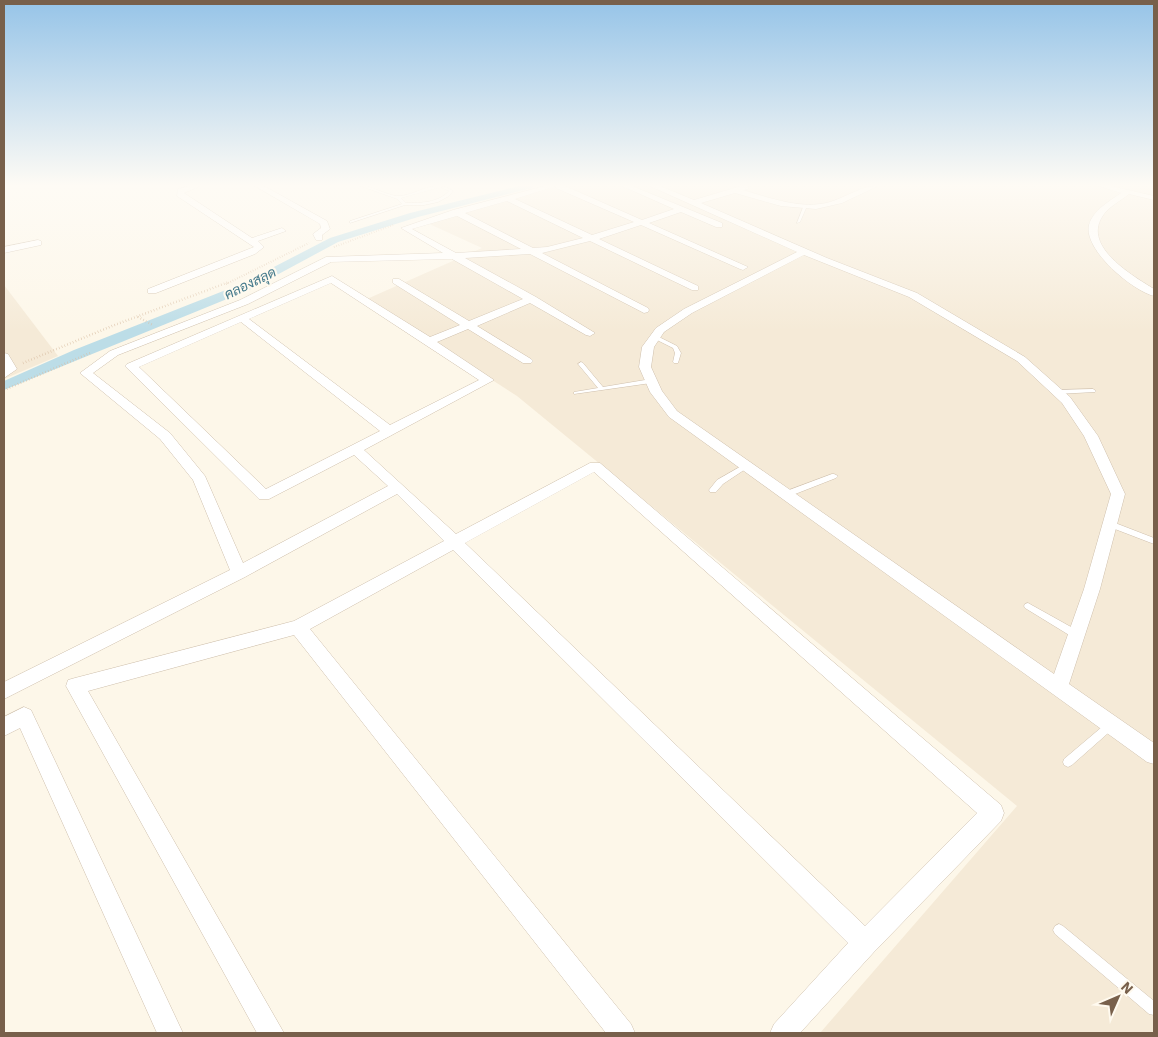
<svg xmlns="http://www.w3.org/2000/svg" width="1158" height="1037" font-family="'IBM Plex Sans',Sarabun,sans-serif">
	<rect width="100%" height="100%" fill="#fdf7e9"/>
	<g fill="#f5ead7">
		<path d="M 547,186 L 1154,186 L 1154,1033 L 820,1033 L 1017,806 L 517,396 L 367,299 L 482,248 L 425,222 Z"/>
		<path d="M 4,285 L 58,356 L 4,379 Z"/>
	</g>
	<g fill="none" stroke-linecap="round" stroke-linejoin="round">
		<path fill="#bcdde7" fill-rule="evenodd" d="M 519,186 L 534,186 L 532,188 L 418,217 L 338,242 L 249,290 L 4,390 L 4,381 L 74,350 L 241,284 L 330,238 L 410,213 Z"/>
		<g stroke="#cfc0ad" stroke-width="1">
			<g id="service">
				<path d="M 361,186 L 366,186 C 374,188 392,197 400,196 C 419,194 435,178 453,191 L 449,196 L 438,202 L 424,205 L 405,205 L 350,223 L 350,221 L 402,204 L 397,199 ZM 441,187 L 449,191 C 438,203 421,203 406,203 L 401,198 Z"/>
				<path d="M 804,205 L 807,206 L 800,222 L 797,223 Z"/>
				<path d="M 655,335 L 677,346 L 681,353 L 678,363 L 674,363 L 673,362 L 675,353 L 673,348 L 653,338 L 653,336 Z"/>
				<path d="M 581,362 L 583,363 L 603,387 L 651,379 L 654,381 L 651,383 L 574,394 L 574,392 L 598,388 L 578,364 Z"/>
				<path d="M 1093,389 L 1096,391 L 1095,392 L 1057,394 L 1054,392 L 1057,390 Z"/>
				<path d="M 745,464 L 749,464 L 750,466 L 723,484 L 716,492 L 710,492 L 709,490 L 717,480 Z"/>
				<path d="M 832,474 L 834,474 L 838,476 L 836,478 L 790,496 L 784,496 L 783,494 L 784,492 Z"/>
				<path d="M 1110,521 L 1154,538 L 1154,544 L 1107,526 L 1106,524 Z"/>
				<path d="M 1028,603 L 1080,632 L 1081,635 L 1080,638 L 1077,639 L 1074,638 L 1025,608 L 1024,606 L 1025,604 Z"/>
				<path d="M 1112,720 L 1115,721 L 1117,724 L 1115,727 L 1072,765 L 1068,767 L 1064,765 L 1063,762 L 1064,759 L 1109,721 Z"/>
				<path d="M 1059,924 L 1063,926 L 1154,1001 L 1154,1015 L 1149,1014 L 1055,934 L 1053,930 L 1055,926 Z"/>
			</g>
		</g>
		<g stroke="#cfc0ad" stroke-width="1">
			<g id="minor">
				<path d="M 190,186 L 200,186 L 184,193 L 252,238 L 282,228 L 286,231 L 258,241 L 264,247 L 255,254 L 156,293 L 148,293 L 148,289 L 254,247 L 177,196 L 178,189 Z"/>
				<path d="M 255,186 L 264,186 L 327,221 L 330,229 L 322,235 L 322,240 L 316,240 L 313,234 L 321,228 L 320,224 Z"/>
				<path d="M 545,186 L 565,186 L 642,220 L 674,209 L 622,186 L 632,186 L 722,223 L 722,227 L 716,227 L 681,212 L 649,223 L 748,267 L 743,270 L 740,269 L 641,225 L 599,239 L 698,286 L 698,290 L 692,290 L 590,241 L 542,253 L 648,308 L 649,310 L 648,312 L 644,313 L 530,254 L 465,258 L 536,297 L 595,333 L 590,336 L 586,335 L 530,303 L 477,326 L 531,359 L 533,361 L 531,363 L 523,363 L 468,329 L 437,342 L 494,380 L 364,450 L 456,534 L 590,463 L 600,463 L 1001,805 L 1004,813 L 1001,821 L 874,952 L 800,1033 L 770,1033 L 774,1024 L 848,943 L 453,550 L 310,629 L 631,1024 L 635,1033 L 606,1033 L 294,635 L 88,691 L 284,1033 L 257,1033 L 66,686 L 68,680 L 75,678 L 294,621 L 444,541 L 397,494 L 245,577 L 4,699 L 4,682 L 230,570 L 193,480 L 160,439 L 80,373 L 110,351 L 240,300 L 326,257 L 443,253 L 401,228 L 453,210 ZM 556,186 L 556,188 L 634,222 L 592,235 L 515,199 ZM 507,201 L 583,238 L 547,247 L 533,248 L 465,213 ZM 457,216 L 521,249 L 456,253 L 412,229 ZM 452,259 L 523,299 L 469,321 L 399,279 L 393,279 L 393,283 L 460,325 L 430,337 L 332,276 L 127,364 L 125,366 L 259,499 L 269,499 L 354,455 L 388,486 L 243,563 L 205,476 L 170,433 L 93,373 L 118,355 L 248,304 L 331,262 ZM 331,283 L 479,380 L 390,425 L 249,319 ZM 241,322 L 380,431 L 266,489 L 139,367 ZM 594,472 L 977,813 L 865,926 L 465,543 Z"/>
				<path d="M 650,186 L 660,186 L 694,200 L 741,186 L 748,186 L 748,189 L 743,190 C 770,198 802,210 830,202 C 846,197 861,186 878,186 L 842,203 L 816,209 L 781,206 L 735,193 L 701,203 L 827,258 L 917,293 L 1025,357 L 1070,397 L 1098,436 L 1125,494 L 1100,589 L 1069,684 L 1154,743 L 1154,764 L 1147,762 L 669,417 L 650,392 L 639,367 L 642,347 L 656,328 L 684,309 L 797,252 ZM 804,255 L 909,297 L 1017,361 L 1062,403 L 1084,436 L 1111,494 L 1084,589 L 1054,674 L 677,411 L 662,391 L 651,367 L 654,347 L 664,332 L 692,313 Z"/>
				<path d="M 1099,186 L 1111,186 L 1154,196 L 1154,200 L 1129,194 C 1120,201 1107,208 1102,217 C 1083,247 1133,276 1154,289 L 1154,296 C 1133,291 1083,250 1089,225 C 1093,210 1110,201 1121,193 Z"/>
				<path d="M 38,240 L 41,241 L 41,245 L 4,253 L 4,247 Z"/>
				<path d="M 4,353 L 8,354 L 17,369 L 4,378 Z"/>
				<path d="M 24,707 L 31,710 L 183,1033 L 157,1033 L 20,728 L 4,736 L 4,717 Z"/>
			</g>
		</g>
		<g stroke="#d8bda2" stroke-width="2" stroke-dasharray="0.5 2" stroke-linecap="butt">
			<path d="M 334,247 L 393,225"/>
			<path d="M 226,284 L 309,243"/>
		</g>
		<g stroke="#d8bda2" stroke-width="2.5" stroke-dasharray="0.5 2.5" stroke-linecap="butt">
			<path d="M 138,317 L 153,325"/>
			<path d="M 23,363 L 112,326 L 229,282"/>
			<path d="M 4,390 L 90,353"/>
		</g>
		<use href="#service" fill="#fff" fill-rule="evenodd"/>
		<use href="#minor" fill="#fff" fill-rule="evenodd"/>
	</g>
	<linearGradient id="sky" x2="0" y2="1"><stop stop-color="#96c4e8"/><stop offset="0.56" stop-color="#fefbf5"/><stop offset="1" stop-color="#fefbf5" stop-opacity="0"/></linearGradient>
	<rect width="1158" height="331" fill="url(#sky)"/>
	<g text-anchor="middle" stroke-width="4.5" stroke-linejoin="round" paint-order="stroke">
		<g font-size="14" font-style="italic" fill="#44798b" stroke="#fffaef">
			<text transform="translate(250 283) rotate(-26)" y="5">คลองสลุด</text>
		</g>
	</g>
	<rect width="1158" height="1037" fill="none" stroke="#78604b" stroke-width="10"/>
	<g transform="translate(1118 997) rotate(45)" stroke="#fffaef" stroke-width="4" paint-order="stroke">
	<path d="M0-4L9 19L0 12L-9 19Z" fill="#78604b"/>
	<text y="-8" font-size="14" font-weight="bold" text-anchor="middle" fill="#78604b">N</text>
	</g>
</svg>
